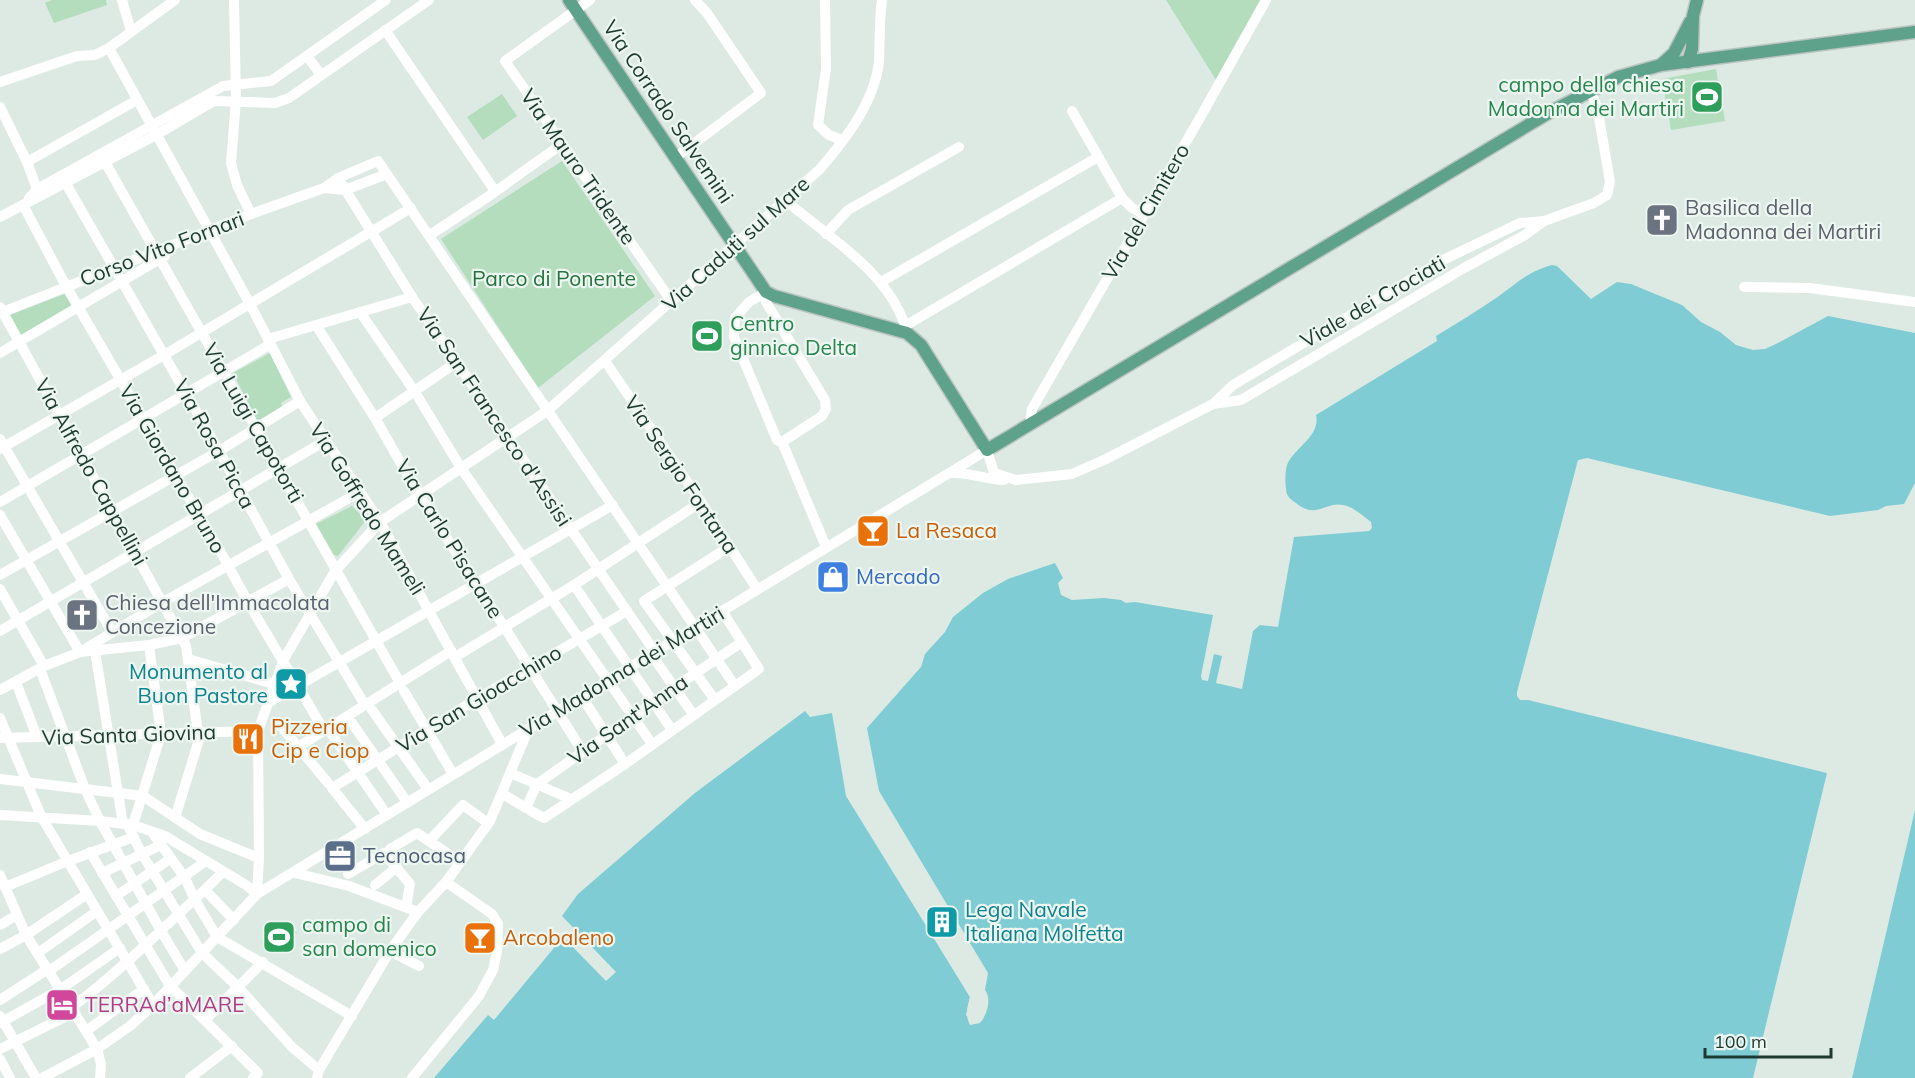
<svg xmlns="http://www.w3.org/2000/svg" width="1915" height="1078" font-family="Mulish,sans-serif">
	<rect width="100%" height="100%" fill="#dceae3"/>
	<g fill="#b3ddbc">
		<path d="M 52,0 L 106,0 L 107,5 L 54,23 L 45,3 Z"/>
		<path d="M 1166,0 L 1262,0 L 1216,80 Z"/>
		<path d="M 1716,69 L 1725,121 L 1671,130 L 1662,79 Z"/>
		<path d="M 502,94 L 517,116 L 483,140 L 467,117 Z"/>
		<path d="M 562,161 L 655,296 L 538,388 L 441,239 Z"/>
		<path d="M 67,293 L 73,305 L 21,337 L 10,315 Z"/>
		<path d="M 270,353 L 291,397 L 281,403 L 283,408 L 258,422 L 233,373 Z"/>
		<path d="M 352,506 L 366,520 L 338,556 L 334,555 L 316,524 Z"/>
		<path d="M 287,921 L 297,933 L 272,954 L 262,942 Z"/>
	</g>
	<g fill="#7fccd4">
		<path d="M 1552,265 L 1557,266 L 1591,299 L 1617,282 L 1631,284 L 1682,305 L 1701,322 L 1720,332 L 1736,345 L 1753,350 L 1765,349 L 1776,344 L 1828,316 L 1915,333 L 1915,483 L 1904,504 L 1886,506 L 1878,510 L 1830,516 L 1587,458 L 1578,460 L 1517,692 L 1517,696 L 1520,700 L 1528,700 L 1827,773 L 1753,1078 L 434,1078 L 488,1015 L 494,1020 L 563,937 L 606,981 L 616,972 L 562,916 L 578,894 L 695,793 L 805,711 L 810,717 L 832,713 L 846,796 L 970,997 C 967,1008 965,1015 970,1025 L 980,1023 C 987,1015 992,999 985,990 L 988,973 L 879,791 L 867,728 L 921,667 L 925,654 L 945,632 L 953,617 L 983,593 L 1008,579 L 1055,563 L 1063,578 L 1058,583 L 1061,595 L 1072,600 L 1104,598 L 1121,600 L 1126,603 L 1135,602 L 1213,615 L 1201,676 L 1202,680 L 1208,681 L 1214,654 L 1222,656 L 1216,683 L 1242,689 L 1253,631 L 1260,625 L 1278,627 L 1294,537 L 1369,531 L 1372,528 L 1371,522 C 1363,516 1354,507 1343,505 C 1325,501 1317,520 1296,503 C 1290,499 1286,496 1286,488 C 1285,483 1285,471 1287,465 C 1294,448 1321,436 1316,415 L 1437,341 L 1436,336 C 1457,323 1479,310 1499,296 C 1519,282 1527,272 1552,265 Z"/>
		<path d="M 1915,810 L 1915,1078 L 1852,1078 Z"/>
	</g>
	<path fill="#dceae3" d="M 919,908 L 972,995 L 969,1015 L 971,1020 L 966,1015 L 970,997 L 917,910 Z"/>
	<g fill="none" stroke-linecap="round" stroke-linejoin="round">
		<g stroke="#bbc4c1" stroke-width="15">
			<g id="major">
				<path d="M 569,0 L 766,292 L 774,296 L 907,333 L 921,345 L 987,450 L 1550,112 L 1618,77 L 1661,65 L 1915,32"/>
				<path d="M 1688,62 L 1692,49 L 1693,16 L 1697,0"/>
				<path d="M 1662,64 L 1674,53 L 1690,22"/>
			</g>
		</g>
		<g stroke="#fff" stroke-width="10">
			<path d="M 122,0 L 131,31"/>
			<path d="M 234,0 L 236,100 L 231,163 L 237,185 L 251,214"/>
			<path d="M 590,0 L 505,61 L 672,302"/>
			<path d="M 825,0 L 826,69 L 818,125 L 829,135 L 842,140"/>
			<path d="M 385,30 L 495,191"/>
			<path d="M 109,48 L 250,304 L 300,401 L 380,522 L 502,744"/>
			<path d="M 307,56 L 321,75"/>
			<path d="M 0,82 L 77,56 L 95,55 L 109,48 L 175,0"/>
			<path d="M 0,107 L 27,162 L 37,189"/>
			<path d="M 1072,111 L 1122,198 L 1132,208 L 1144,214"/>
			<path d="M 676,157 L 761,93 L 707,13 L 695,0"/>
			<path d="M 27,162 L 137,100"/>
			<path d="M 105,162 L 400,683"/>
			<path d="M 338,178 L 412,297 L 655,652"/>
			<path d="M 65,182 L 219,451 L 289,579 L 365,705"/>
			<path d="M 324,188 L 338,178 L 378,161 L 735,686"/>
			<path d="M 29,198 L 37,189 L 223,86 L 271,81 L 386,0"/>
			<path d="M 786,201 C 830,238 893,275 907,333"/>
			<path d="M 23,205 L 66,286 L 228,565 C 257,622 293,675 324,731"/>
			<path d="M 0,217 L 156,135 L 214,101 L 275,103 L 289,98 L 429,0"/>
			<path d="M 826,234 L 848,210 L 959,147"/>
			<path d="M 430,235 L 489,196 L 562,144"/>
			<path d="M 881,282 L 1098,157"/>
			<path d="M 1744,287 L 1810,288 L 1915,302"/>
			<path d="M 766,292 L 749,302 L 735,318 L 734,337 L 777,440 L 782,442 L 785,449 L 826,547"/>
			<path d="M 766,292 L 766,302 L 825,400 L 826,409 L 822,416 L 782,442"/>
			<path d="M 0,307 L 186,646 L 198,733"/>
			<path d="M 360,312 L 415,392 L 461,468 L 652,744"/>
			<path d="M 0,313 L 251,214 L 324,188 L 345,190 L 387,174"/>
			<path d="M 316,325 L 375,418 L 419,495 L 505,628 L 583,752"/>
			<path d="M 905,326 L 1122,198"/>
			<path d="M 268,339 L 412,297"/>
			<path d="M 0,353 L 165,256"/>
			<path d="M 605,361 L 701,502 L 757,589"/>
			<path d="M 1213,404 L 1241,400 L 1464,268 L 1525,235 L 1544,221 L 1594,203 L 1607,195 L 1610,182 L 1597,106 L 1590,91"/>
			<path d="M 375,418 L 457,362"/>
			<path d="M 1030,424 L 1032,409 L 1201,116 L 1266,0"/>
			<path d="M 0,439 L 112,632"/>
			<path d="M 0,449 L 164,355 L 411,208"/>
			<path d="M 952,473 C 970,472 986,480 1004,480"/>
			<path d="M 0,502 L 271,344"/>
			<path d="M 0,515 L 80,652 L 149,645 L 182,638 L 289,579"/>
			<path d="M 0,575 L 219,451 L 300,401"/>
			<path d="M 574,585 L 672,730"/>
			<path d="M 0,589 L 44,666"/>
			<path d="M 0,631 L 325,441"/>
			<path d="M 95,651 L 123,824"/>
			<path d="M 651,654 L 693,714"/>
			<path d="M 455,657 L 574,585 L 701,502"/>
			<path d="M 188,659 L 274,684"/>
			<path d="M 40,669 L 85,789 L 100,821 L 161,931 L 185,971"/>
			<path d="M 16,682 L 37,737"/>
			<path d="M 0,690 L 44,666 L 80,652 L 163,602 L 360,492"/>
			<path d="M 404,691 L 453,774"/>
			<path d="M 582,697 L 625,764"/>
			<path d="M 715,700 L 644,601 L 729,547"/>
			<path d="M 268,703 L 613,505"/>
			<path d="M 372,710 L 428,789"/>
			<path d="M 0,718 L 41,816 L 153,1005"/>
			<path d="M 352,723 L 407,802"/>
			<path d="M 280,725 L 328,783"/>
			<path d="M 332,735 L 387,815"/>
			<path d="M 0,738 L 258,731"/>
			<path d="M 298,747 L 451,651"/>
			<path d="M 510,773 L 571,799"/>
			<path d="M 0,779 L 143,796 L 200,834 L 259,858"/>
			<path d="M 503,794 L 526,808 L 537,784 L 675,687 L 742,642"/>
			<path d="M 531,811 L 544,818 L 625,764 L 759,669 L 722,611"/>
			<path d="M 0,815 L 100,821 L 133,825 L 165,836 L 246,885 L 257,894"/>
			<path d="M 175,818 L 201,733"/>
			<path d="M 127,824 L 142,854 L 202,953 L 238,987 L 292,1047 L 319,1070"/>
			<path d="M 133,825 L 161,734 L 149,645"/>
			<path d="M 365,829 L 332,788 L 477,699 L 627,611"/>
			<path d="M 152,832 L 185,878 L 195,900 L 217,937 L 352,1016"/>
			<path d="M 429,841 L 463,805 L 488,823"/>
			<path d="M 390,849 L 417,833 L 460,862"/>
			<path d="M 90,852 L 170,986 L 258,1073 L 253,1078"/>
			<path d="M 102,873 L 161,845"/>
			<path d="M 295,873 L 349,886 L 418,912"/>
			<path d="M 348,874 L 384,853 L 410,884 L 406,907"/>
			<path d="M 0,875 L 26,935 L 97,1049 L 101,1064 L 100,1078"/>
			<path d="M 375,885 L 397,867"/>
			<path d="M 5,887 L 68,861 L 134,837"/>
			<path d="M 205,890 L 234,920"/>
			<path d="M 257,894 L 259,858 L 258,731 L 284,659 L 335,571 L 380,522 L 547,411 L 819,170 C 845,140 875,102 879,61 C 880,40 879,20 882,0"/>
			<path d="M 116,896 L 170,859"/>
			<path d="M 0,925 L 17,915"/>
			<path d="M 0,949 L 26,935 L 87,894"/>
			<path d="M 390,951 L 419,966"/>
			<path d="M 38,953 L 97,911"/>
			<path d="M 49,971 L 206,861"/>
			<path d="M 0,1000 L 48,969"/>
			<path d="M 72,1007 C 101,986 126,963 153,938 C 176,916 200,895 223,872"/>
			<path d="M 0,1016 L 36,1078"/>
			<path d="M 205,1020 L 263,962"/>
			<path d="M 0,1023 L 61,989 L 120,948"/>
			<path d="M 86,1031 L 144,989"/>
			<path d="M 0,1049 L 75,1012"/>
			<path d="M 0,1059 L 10,1078"/>
			<path d="M 42,1078 L 97,1049 L 130,1026 L 153,1005 L 257,894 L 987,450 L 994,473 L 1016,480 L 1072,474 L 1106,459 L 1213,404 L 1233,385 L 1445,259 L 1520,223 L 1544,221"/>
			<path d="M 190,1078 L 232,1046"/>
			<path d="M 317,1078 L 319,1070 L 390,951 L 418,912 L 446,882 L 490,821 L 528,730"/>
			<path d="M 412,1078 L 479,996 L 493,970 L 497,952 L 498,924 L 492,914 L 446,882"/>
		</g>
		<use href="#major" stroke="#5ea28c" stroke-width="12"/>
	</g>
	<defs>
		<g id="stadium-square" transform="scale(1.725)"><rect x="-9" y="-9" width="18" height="18" rx="4" fill="#2e9e5b" stroke="#edf6f1"/><path d="M0-5a6.5 5 0 1 0 0 10a6.5 5 0 1 0 0-10ZM-3.5-1.8h7v3.6h-7Z" fill="#fff"/></g>
		<g id="church-square" transform="scale(1.725)"><rect x="-9" y="-9" width="18" height="18" rx="4" fill="#6b7280" stroke="#edf6f1"/><path d="M-1.2-6h2.4v3.5h3.3v2.4h-3.3V6h-2.4V-.1h-3.3v-2.4h3.3Z" fill="#fff"/></g>
		<g id="bar-square" transform="scale(1.725)"><rect x="-9" y="-9" width="18" height="18" rx="4" fill="#e8710a" stroke="#edf6f1"/><path d="M-6-5H6L.8 .8V4.5H3.5V6h-7V4.5H-.8V.8Z" fill="#fff"/></g>
		<g id="shop-square" transform="scale(1.725)"><rect x="-9" y="-9" width="18" height="18" rx="4" fill="#3f7fe0" stroke="#edf6f1"/><path d="M-5-2.5h2.3a2.7 3.5 0 0 1 5.4 0H5L5.5 6h-11ZM-1.5-2.5h3a1.5 2.3 0 0 0-3 0Z" fill="#fff"/></g>
		<g id="sight-square" transform="scale(1.725)"><rect x="-9" y="-9" width="18" height="18" rx="4" fill="#0f9aa8" stroke="#edf6f1"/><path d="M0-6L1.8-2.2L6-1.7L2.9 1.2L3.7 5.4L0 3.3L-3.7 5.4L-2.9 1.2L-6-1.7L-1.8-2.2Z" fill="#fff"/></g>
		<g id="restaurant-square" transform="scale(1.725)"><rect x="-9" y="-9" width="18" height="18" rx="4" fill="#e8710a" stroke="#edf6f1"/><path d="M-5-6h1v4h1v-4h1v4h1v-4h1v5L-1.5 .5V6h-2V.5L-5-1ZM5-6V6H3V1.5H1.5Q1.5-4 5-6Z" fill="#fff"/></g>
		<g id="office-square" transform="scale(1.725)"><rect x="-9" y="-9" width="18" height="18" rx="4" fill="#5c6f8a" stroke="#edf6f1"/><path d="M-6-3h4V-5.5h4V-3h4V5H-6ZM-1-4.5V-3h2v-1.5ZM-6 0V1H6V0Z" fill="#fff"/></g>
		<g id="building-square" transform="scale(1.725)"><rect x="-9" y="-9" width="18" height="18" rx="4" fill="#0f9aa8" stroke="#edf6f1"/><path d="M-4-6H4V6H1V3H-1V6H-4ZM-2.5-4.3h1.7v1.8h-1.7ZM.8-4.3h1.7v1.8H.8ZM-2.5-1h1.7V.8h-1.7ZM.8-1h1.7V.8H.8Z" fill="#fff"/></g>
		<g id="hotel-square" transform="scale(1.725)"><rect x="-9" y="-9" width="18" height="18" rx="4" fill="#d1479c" stroke="#edf6f1"/><path d="M-6-4.5h1.5V1H6V5H4.5V3h-9V5H-6ZM-4 0a1.8 1.8 0 1 1 3.6 0ZM.5 0V-2.5h3Q6-2.5 6 0Z" fill="#fff"/></g>
	</defs>
	<g fill-rule="evenodd">
		<use href="#stadium-square" x="1707" y="97"/>
		<use href="#church-square" x="1662" y="220"/>
		<use href="#stadium-square" x="707" y="336"/>
		<use href="#bar-square" x="873" y="531"/>
		<use href="#shop-square" x="833" y="577"/>
		<use href="#church-square" x="82" y="615"/>
		<use href="#sight-square" x="291" y="684"/>
		<use href="#restaurant-square" x="248" y="739"/>
		<use href="#office-square" x="340" y="856"/>
		<use href="#building-square" x="942" y="922"/>
		<use href="#stadium-square" x="279" y="937"/>
		<use href="#bar-square" x="480" y="938"/>
		<use href="#hotel-square" x="62" y="1005"/>
	</g>
	<g text-anchor="middle" stroke-width="4.5" stroke-linejoin="round" paint-order="stroke">
		<g font-size="21" fill="#27864d" stroke="#edf6f1" text-anchor="start">
			<text x="1684" y="92" text-anchor="end">campo della chiesa<tspan x="1684" dy="24">Madonna dei Martiri</tspan></text>
			<text x="730" y="331">Centro<tspan x="730" dy="24">ginnico Delta</tspan></text>
			<text x="302" y="932">campo di<tspan x="302" dy="24">san domenico</tspan></text>
		</g>
		<g font-size="21" fill="#1d3a30" stroke="#edf6f1">
			<text transform="translate(668 112) rotate(56)" y="7">Via Corrado Salvemini</text>
			<text transform="translate(578 167) rotate(55)" y="7">Via Mauro Tridente</text>
			<text transform="translate(1146 212) rotate(-60)" y="7">Via del Cimitero</text>
			<text transform="translate(736 244) rotate(-42)" y="7">Via Caduti sul Mare</text>
			<text transform="translate(162 249) rotate(-21)" y="7">Corso Vito Fornari</text>
			<text transform="translate(1373 302) rotate(-30)" y="7">Viale dei Crociati</text>
			<text transform="translate(494 417) rotate(56)" y="7">Via San Francesco d'Assisi</text>
			<text transform="translate(253 423) rotate(60)" y="7">Via Luigi Capotorti</text>
			<text transform="translate(214 444) rotate(61)" y="7">Via Rosa Picca</text>
			<text transform="translate(172 469) rotate(60)" y="7">Via Giordano Bruno</text>
			<text transform="translate(91 472) rotate(61)" y="7">Via Alfredo Cappellini</text>
			<text transform="translate(681 475) rotate(56)" y="7">Via Sergio Fontana</text>
			<text transform="translate(367 509) rotate(58)" y="7">Via Goffredo Mameli</text>
			<text transform="translate(449 539) rotate(58)" y="7">Via Carlo Pisacane</text>
			<text transform="translate(622 672) rotate(-31)" y="7">Via Madonna dei Martiri</text>
			<text transform="translate(479 699) rotate(-31)" y="7">Via San Gioacchino</text>
			<text transform="translate(628 720) rotate(-35)" y="7">Via Sant'Anna</text>
			<text transform="translate(129 735) rotate(-2)" y="7">Via Santa Giovina</text>
		</g>
		<g font-size="21" fill="#5b616d" stroke="#edf6f1" text-anchor="start">
			<text x="1685" y="215">Basilica della<tspan x="1685" dy="24">Madonna dei Martiri</tspan></text>
			<text x="105" y="610">Chiesa dell'Immacolata<tspan x="105" dy="24">Concezione</tspan></text>
		</g>
		<g font-size="21" fill="#26733e" stroke="#edf6f1">
			<text x="554" y="286">Parco di Ponente</text>
		</g>
		<g font-size="21" fill="#c56008" stroke="#edf6f1" text-anchor="start">
			<text x="896" y="538">La Resaca</text>
			<text x="271" y="734">Pizzeria<tspan x="271" dy="24">Cip e Ciop</tspan></text>
			<text x="503" y="945">Arcobaleno</text>
		</g>
		<g font-size="21" fill="#366cbe" stroke="#edf6f1" text-anchor="start">
			<text x="856" y="584">Mercado</text>
		</g>
		<g font-size="21" fill="#0d838f" stroke="#edf6f1" text-anchor="end">
			<text x="268" y="679">Monumento al<tspan x="268" dy="24">Buon Pastore</tspan></text>
			<text x="965" y="917" text-anchor="start">Lega Navale<tspan x="965" dy="24">Italiana Molfetta</tspan></text>
		</g>
		<g font-size="21" fill="#4e5e75" stroke="#edf6f1" text-anchor="start">
			<text x="363" y="863">Tecnocasa</text>
		</g>
		<g font-size="21" fill="#b23c85" stroke="#edf6f1" text-anchor="start">
			<text x="85" y="1012">TERRAd’aMARE</text>
		</g>
	</g>
	<path d="M1705 1048v9h126v-9" fill="none" stroke="#1d3a30" stroke-width="3"/>
	<text x="1714" y="1048" font-size="18" fill="#1d3a30" stroke="#edf6f1" stroke-width="4.5" paint-order="stroke">100 m</text>
</svg>
